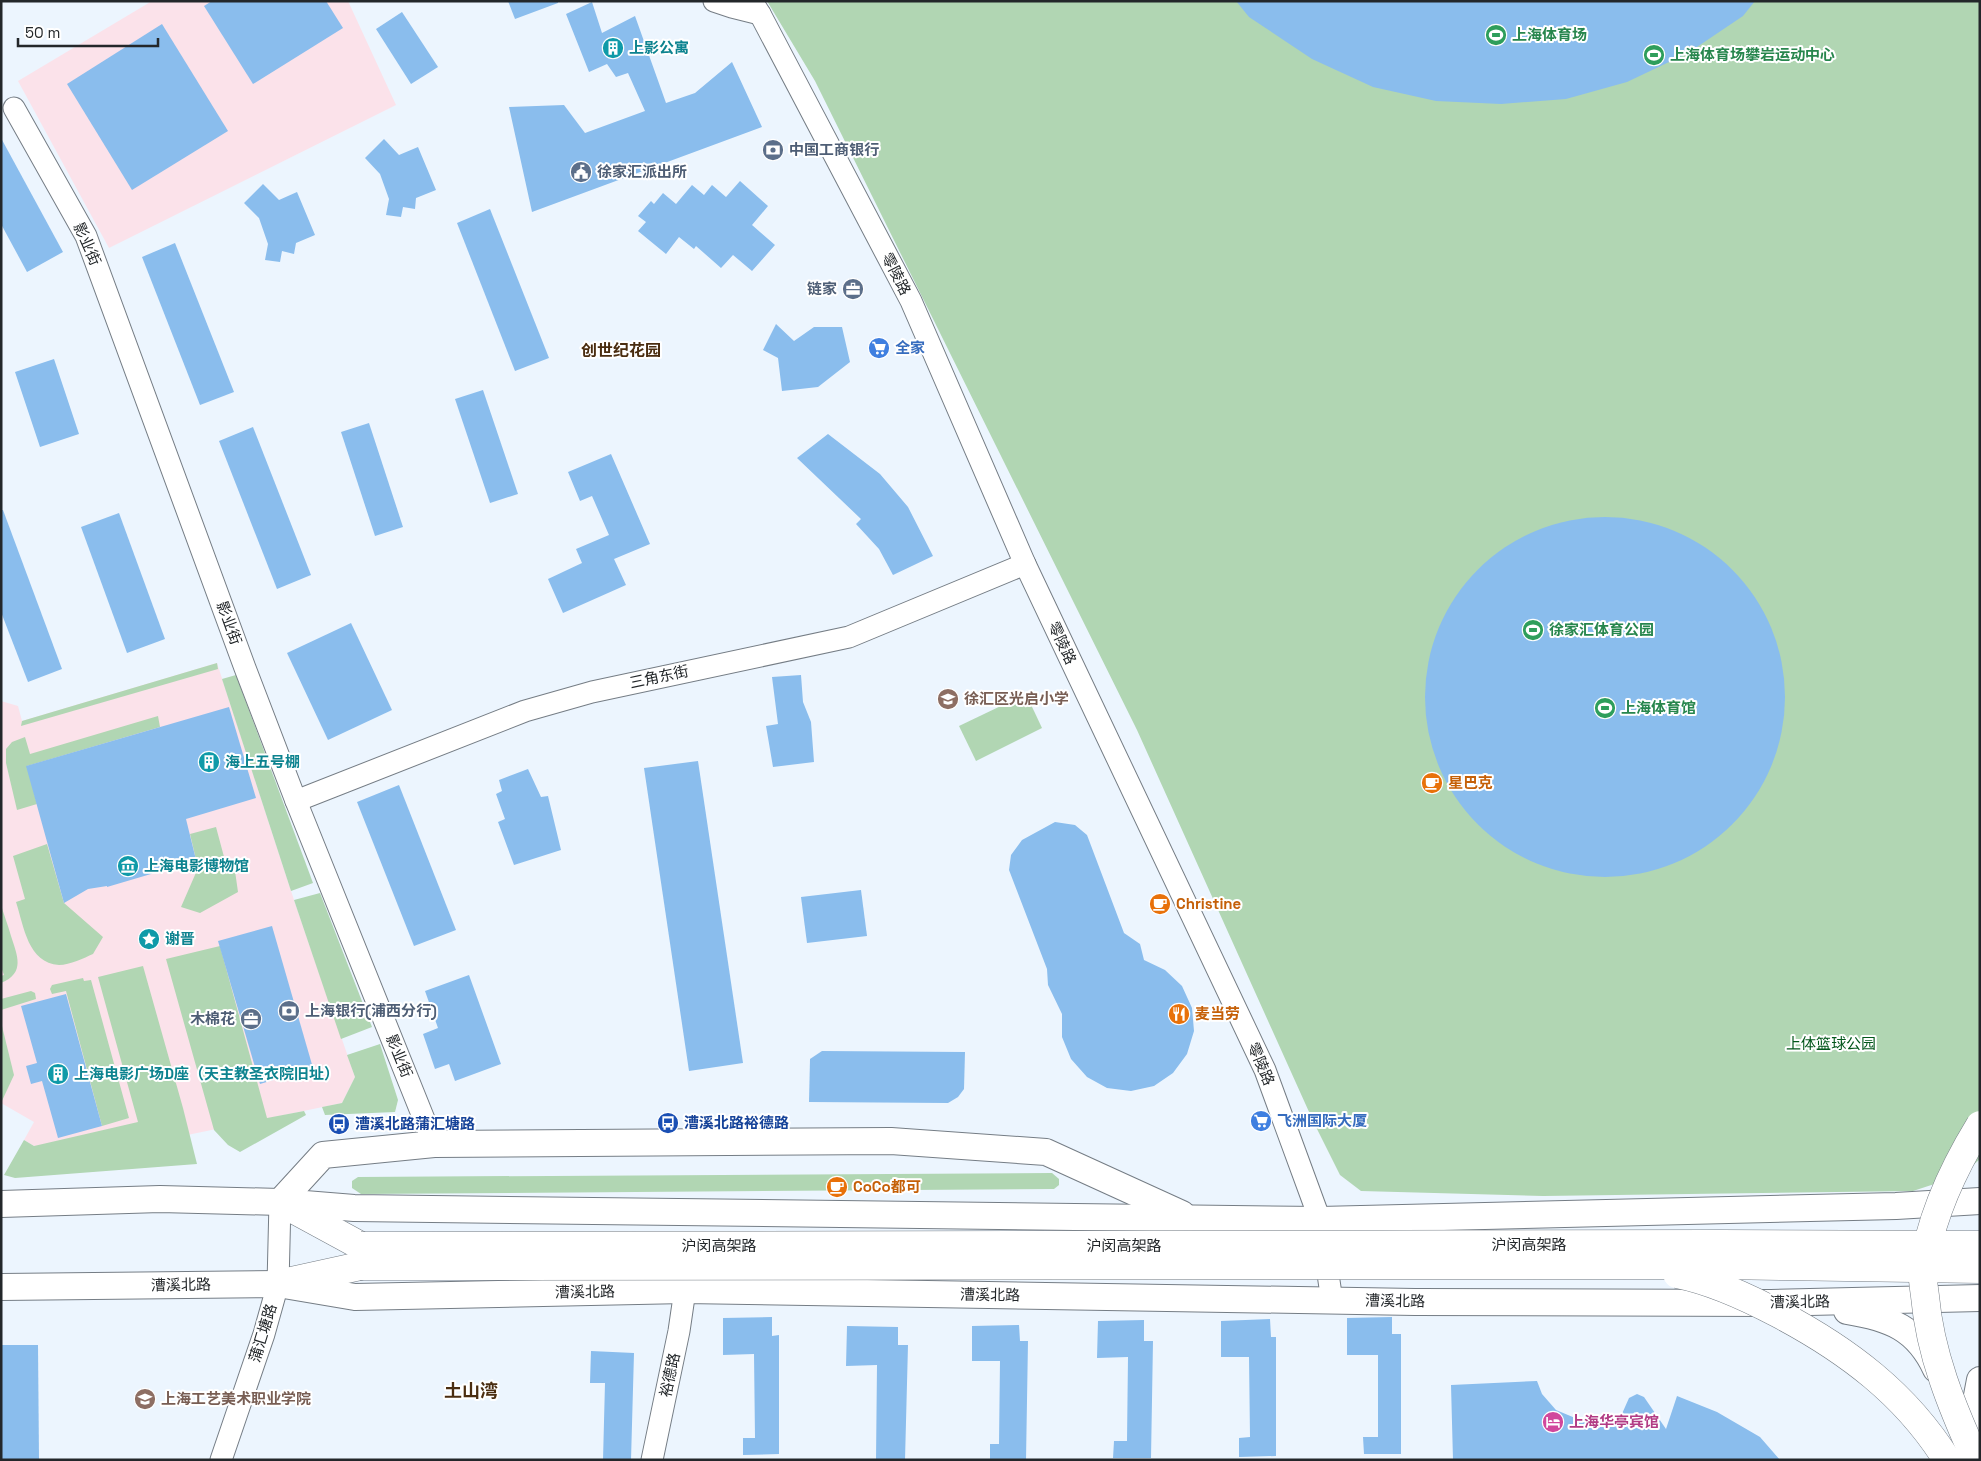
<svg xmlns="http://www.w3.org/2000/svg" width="1981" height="1461" font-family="'Space Grotesk','Noto Sans SC',sans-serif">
	<rect width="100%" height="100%" fill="#ecf5fe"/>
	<g fill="#fbe2ea">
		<path d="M 152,1 L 348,1 L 396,105 L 109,248 L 18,81 Z"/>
		<path d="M 217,663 L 294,900 L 355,1077 L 342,1103 L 144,1144 L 34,1146 L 24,1140 L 34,1122 L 1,1103 L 1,701 L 18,706 L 22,721 Z"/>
	</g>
	<g fill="#b1d6b3">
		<path d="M 767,1 L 1980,1 L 1980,1159 L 1962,1175 L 1913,1191 L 1543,1196 L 1361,1191 L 1340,1175 L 1314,1123 L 1137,730 L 815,81 Z"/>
		<path d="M 217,663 L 218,669 L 21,726 L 22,721 Z"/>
		<path d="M 236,675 L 313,883 L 291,891 L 222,679 Z"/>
		<path d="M 1026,694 L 1042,728 L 976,761 L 959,726 Z"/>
		<path d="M 158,716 L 160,727 L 27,766 L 37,804 L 17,810 L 6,763 L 6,749 L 12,742 L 25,737 L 30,754 Z"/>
		<path d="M 216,827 L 227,868 L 234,864 L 238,892 L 200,913 L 181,907 L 198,868 L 190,834 Z"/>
		<path d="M 47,844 L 64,903 L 103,937 L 93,954 C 84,958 70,965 59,965 C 28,963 24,927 16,902 L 25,899 L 13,856 Z"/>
		<path d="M 320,893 L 372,1027 L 341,1039 L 294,900 Z"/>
		<path d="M 1,905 C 4,915 8,925 11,936 C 17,955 26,973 1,983 L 1,976 L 4,975 L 1,967 Z"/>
		<path d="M 220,946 L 267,1118 L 304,1111 L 306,1115 L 240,1152 L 228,1145 L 214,1130 L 166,959 Z"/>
		<path d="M 143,966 L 183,1108 L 197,1164 L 15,1178 L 4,1175 L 24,1140 L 34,1146 L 138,1122 L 98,977 Z"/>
		<path d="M 83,978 L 84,981 L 91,980 L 129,1118 L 102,1126 L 66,991 L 52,994 L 50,989 L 52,985 Z"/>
		<path d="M 31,991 L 35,993 L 36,999 L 1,1010 L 1,999 Z"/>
		<path d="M 1,1022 L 14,1075 L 1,1103 Z"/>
		<path d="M 380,1044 L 398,1100 L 395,1112 L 325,1115 L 322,1107 L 342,1103 L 355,1077 L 347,1055 Z"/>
		<path d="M 1052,1173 L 1059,1179 L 1059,1185 L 1054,1189 L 361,1194 L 352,1188 L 352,1181 L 358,1177 Z"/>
	</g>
	<g fill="#8abded">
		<path d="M 212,1 L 326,1 L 343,28 L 253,84 L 204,6 Z"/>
		<path d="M 508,1 L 558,1 L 558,3 L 515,19 Z"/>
		<path d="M 1236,1 L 1755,1 L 1743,16 L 1688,53 L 1627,82 L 1566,99 L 1501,104 L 1436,101 L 1373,87 L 1312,59 L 1249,17 Z"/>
		<path d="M 592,2 L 602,33 L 635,16 L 666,103 L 695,93 L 732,62 L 762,127 L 532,212 L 509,107 L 564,105 L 585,133 L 645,111 L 628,73 L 616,77 L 607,64 L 589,72 L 566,14 Z"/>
		<path d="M 402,12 L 438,67 L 411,84 L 376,29 Z"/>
		<path d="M 162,24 L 228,131 L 132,190 L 67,84 Z"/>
		<path d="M 1,138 L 63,252 L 27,272 L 1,224 Z"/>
		<path d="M 384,139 L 399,155 L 418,147 L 436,190 L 416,198 L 415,209 L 403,207 L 401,217 L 386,215 L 389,199 L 380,174 L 365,158 Z"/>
		<path d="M 740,181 L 768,206 L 752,225 L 775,245 L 752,271 L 733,255 L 721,268 L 696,246 L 694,249 L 679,237 L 666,254 L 638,231 L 646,222 L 638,216 L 651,201 L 654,204 L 663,193 L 676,204 L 692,185 L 704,195 L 712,185 L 726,197 Z"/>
		<path d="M 263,184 L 279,200 L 297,192 L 315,235 L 296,243 L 294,254 L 282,251 L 280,262 L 265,260 L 268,244 L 259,218 L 244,203 Z"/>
		<path d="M 490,209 L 549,358 L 515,371 L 457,223 Z"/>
		<path d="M 175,243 L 234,392 L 200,405 L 142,257 Z"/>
		<path d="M 776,324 L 794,341 L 814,327 L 842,327 L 850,362 L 818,387 L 782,391 L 778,358 L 763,350 Z"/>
		<path d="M 54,359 L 79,434 L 40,447 L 15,372 Z"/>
		<path d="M 483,390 L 518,494 L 490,503 L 455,399 Z"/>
		<path d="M 369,423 L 403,527 L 375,536 L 341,432 Z"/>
		<path d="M 253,427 L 311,575 L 277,589 L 219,441 Z"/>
		<path d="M 828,434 L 880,474 L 908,507 L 933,556 L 893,575 L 879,549 L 856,524 L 861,519 L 797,458 Z"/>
		<path d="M 611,454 L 650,544 L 614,559 L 626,585 L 563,613 L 548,579 L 582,563 L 576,549 L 609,535 L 592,496 L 580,501 L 568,472 Z"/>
		<path d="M 1,510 L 3,510 L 62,669 L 28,682 L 1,612 Z"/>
		<path d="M 119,513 L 165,639 L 127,653 L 81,527 Z"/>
		<circle cx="1605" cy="697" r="180"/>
		<path d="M 351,623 L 392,710 L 328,740 L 287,653 Z"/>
		<path d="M 801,675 L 803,702 L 811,722 L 814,762 L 773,767 L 766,726 L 778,724 L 772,677 Z"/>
		<path d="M 229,707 L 256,798 L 186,819 L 198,868 L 183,864 L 167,864 L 151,874 L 107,887 L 107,886 L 88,889 L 64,903 L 26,766 Z"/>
		<path d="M 698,761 L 743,1063 L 689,1071 L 644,768 Z"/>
		<path d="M 528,769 L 541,797 L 548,796 L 561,850 L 514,865 L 498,822 L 505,819 L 496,794 L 502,791 L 499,780 Z"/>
		<path d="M 399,785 L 456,930 L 414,946 L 357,802 Z"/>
		<path d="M 1055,822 L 1075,825 L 1087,835 L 1124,933 L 1140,944 L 1144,960 L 1165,970 L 1182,986 L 1192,1008 L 1194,1031 L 1187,1054 L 1173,1073 L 1154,1086 L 1131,1091 L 1107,1088 L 1087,1077 L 1071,1059 L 1062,1037 L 1062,1014 L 1048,985 L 1047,969 L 1009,870 L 1011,855 L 1022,840 Z"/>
		<path d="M 861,890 L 867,936 L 807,943 L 801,897 Z"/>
		<path d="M 272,926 L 313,1068 L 260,1084 L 218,941 Z"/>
		<path d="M 469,975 L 501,1064 L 455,1081 L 449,1064 L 435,1069 L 423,1034 L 438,1028 L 425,991 Z"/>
		<path d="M 66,994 L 102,1126 L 58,1138 L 42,1081 L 31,1084 L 26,1066 L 37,1063 L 21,1006 Z"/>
		<path d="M 822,1051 L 965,1052 L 964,1089 L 958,1097 L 948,1103 L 809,1102 L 810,1059 Z"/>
		<path d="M 772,1317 L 772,1336 L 779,1335 L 779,1454 L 743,1455 L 743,1438 L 755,1438 L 754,1354 L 723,1355 L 723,1318 Z"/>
		<path d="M 1392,1317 L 1392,1334 L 1401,1334 L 1401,1454 L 1364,1454 L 1363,1437 L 1378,1437 L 1378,1355 L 1347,1355 L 1347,1318 Z"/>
		<path d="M 1270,1319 L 1271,1337 L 1276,1337 L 1276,1456 L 1239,1457 L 1239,1438 L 1250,1437 L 1249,1357 L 1221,1357 L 1221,1321 Z"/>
		<path d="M 1144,1320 L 1144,1341 L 1153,1341 L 1151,1458 L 1113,1458 L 1114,1441 L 1127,1441 L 1128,1357 L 1097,1358 L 1098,1321 Z"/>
		<path d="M 1019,1325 L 1020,1341 L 1028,1341 L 1026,1460 L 990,1460 L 990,1444 L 999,1444 L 1000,1361 L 972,1361 L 972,1326 Z"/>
		<path d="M 847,1326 L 898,1327 L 898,1345 L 908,1345 L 905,1460 L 876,1460 L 877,1365 L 846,1366 Z"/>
		<path d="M 1,1345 L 38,1345 L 39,1460 L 1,1460 Z"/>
		<path d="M 591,1351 L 634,1353 L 631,1460 L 603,1460 L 605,1383 L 590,1383 Z"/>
		<path d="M 1537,1381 L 1542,1394 L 1556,1410 L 1580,1420 L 1621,1416 L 1629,1398 L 1637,1394 L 1644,1397 L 1666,1429 L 1677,1396 L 1717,1412 L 1760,1437 L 1780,1460 L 1453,1460 L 1451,1385 Z"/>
	</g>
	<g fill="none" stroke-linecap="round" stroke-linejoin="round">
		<g stroke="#757d85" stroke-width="23">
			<g id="minor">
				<path d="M 714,1 L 732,7 L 760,14"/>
				<path d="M 752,1 L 760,14 L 911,301 L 1025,564 L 1265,1070 L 1320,1220 L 1332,1301"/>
				<path d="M 14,108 L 86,236 L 245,668 L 296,801 L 434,1144"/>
				<path d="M 296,801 L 525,711 L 592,692 L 849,637 L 1025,564"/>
				<path d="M 221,1460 L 264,1334 L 278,1284 L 280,1202"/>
				<path d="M 652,1460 L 679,1331 L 685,1290"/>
			</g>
		</g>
		<g stroke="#757d85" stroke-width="28">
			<g id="major">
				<path d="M 280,1202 L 323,1155 L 434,1144 L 891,1141 L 1046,1152 L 1182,1214"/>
				<path d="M 1,1204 L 160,1199 L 280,1202 L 354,1208 L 1320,1220 L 1896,1206 L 1980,1201"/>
				<path d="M 1,1287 L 278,1284 L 355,1297 L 685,1290 L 1415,1302 L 1771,1303 L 1980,1298"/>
				<path d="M 1847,1311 C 1890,1318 1917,1328 1936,1369"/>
				<path d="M 1966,1453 L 1980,1380"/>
			</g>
		</g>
		<g stroke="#757d85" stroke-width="29">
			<g id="highway">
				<path d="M 280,1202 L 361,1246"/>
				<path d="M 278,1284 L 360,1266"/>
			</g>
		</g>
		<use href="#minor" stroke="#fff" stroke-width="21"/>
		<use href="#major" stroke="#fff" stroke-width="26"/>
		<use href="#highway" stroke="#fff" stroke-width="28"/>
		<g stroke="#757d85" stroke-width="29" stroke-linecap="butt">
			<g id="highway-bridge">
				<path d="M 361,1246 L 1720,1244 L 1980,1245"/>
				<path d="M 360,1266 L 1721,1265 L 1980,1269"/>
				<path d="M 1677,1274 C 1713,1281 1747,1297 1779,1314 C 1847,1350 1906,1394 1947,1460"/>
				<path d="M 1976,1460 C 1952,1407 1930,1354 1925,1296 C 1924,1288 1922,1278 1923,1270 C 1930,1217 1953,1169 1980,1125"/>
			</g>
		</g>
		<use href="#highway-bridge" stroke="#fff" stroke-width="28"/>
	</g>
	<defs>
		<g id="stadium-disc" transform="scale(1.125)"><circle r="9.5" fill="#2e9e5b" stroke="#fff"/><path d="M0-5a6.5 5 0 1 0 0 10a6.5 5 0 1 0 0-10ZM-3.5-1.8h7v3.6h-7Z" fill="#fff"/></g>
		<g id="building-disc" transform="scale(1.125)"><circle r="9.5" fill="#0f9aa8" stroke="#fff"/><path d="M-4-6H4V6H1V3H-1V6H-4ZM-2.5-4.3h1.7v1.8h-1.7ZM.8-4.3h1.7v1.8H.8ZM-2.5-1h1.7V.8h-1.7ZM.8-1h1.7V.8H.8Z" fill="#fff"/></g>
		<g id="bank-disc" transform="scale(1.125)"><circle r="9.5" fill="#5c6f8a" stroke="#fff"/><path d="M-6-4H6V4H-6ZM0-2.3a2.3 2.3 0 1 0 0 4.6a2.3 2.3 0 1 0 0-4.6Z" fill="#fff"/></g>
		<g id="civic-disc" transform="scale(1.125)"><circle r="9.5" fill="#5c6f8a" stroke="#fff"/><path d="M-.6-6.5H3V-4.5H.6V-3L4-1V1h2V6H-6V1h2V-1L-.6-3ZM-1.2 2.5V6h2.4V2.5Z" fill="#fff"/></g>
		<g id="office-disc" transform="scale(1.125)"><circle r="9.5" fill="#5c6f8a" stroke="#fff"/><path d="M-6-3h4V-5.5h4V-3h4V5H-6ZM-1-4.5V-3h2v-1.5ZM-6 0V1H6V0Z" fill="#fff"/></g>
		<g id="supermarket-disc" transform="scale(1.125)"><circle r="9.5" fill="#3f7fe0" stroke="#fff"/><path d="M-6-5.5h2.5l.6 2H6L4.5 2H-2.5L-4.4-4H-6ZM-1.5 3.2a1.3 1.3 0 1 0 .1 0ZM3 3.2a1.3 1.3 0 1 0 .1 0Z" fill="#fff"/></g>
		<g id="school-disc" transform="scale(1.125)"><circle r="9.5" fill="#8d6e63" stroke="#fff"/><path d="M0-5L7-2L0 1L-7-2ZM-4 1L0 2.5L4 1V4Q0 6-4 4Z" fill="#fff"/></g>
		<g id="cafe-disc" transform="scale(1.125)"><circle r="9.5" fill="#e8710a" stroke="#fff"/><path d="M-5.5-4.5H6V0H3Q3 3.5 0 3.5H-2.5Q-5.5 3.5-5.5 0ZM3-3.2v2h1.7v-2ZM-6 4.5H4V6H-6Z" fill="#fff"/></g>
		<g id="museum-disc" transform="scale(1.125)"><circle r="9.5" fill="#0f9aa8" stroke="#fff"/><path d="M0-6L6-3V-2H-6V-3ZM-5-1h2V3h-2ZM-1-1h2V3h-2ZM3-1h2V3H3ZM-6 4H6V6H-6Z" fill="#fff"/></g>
		<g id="sight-disc" transform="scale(1.125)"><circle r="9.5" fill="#0f9aa8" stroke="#fff"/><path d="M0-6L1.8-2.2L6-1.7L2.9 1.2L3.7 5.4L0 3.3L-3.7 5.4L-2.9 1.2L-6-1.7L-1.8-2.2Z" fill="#fff"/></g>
		<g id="restaurant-disc" transform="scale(1.125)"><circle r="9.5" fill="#e8710a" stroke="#fff"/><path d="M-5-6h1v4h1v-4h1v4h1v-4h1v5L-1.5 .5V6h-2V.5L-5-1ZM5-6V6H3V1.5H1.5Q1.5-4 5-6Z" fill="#fff"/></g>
		<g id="bus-disc" transform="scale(1.125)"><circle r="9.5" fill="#1a4fb4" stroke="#fff"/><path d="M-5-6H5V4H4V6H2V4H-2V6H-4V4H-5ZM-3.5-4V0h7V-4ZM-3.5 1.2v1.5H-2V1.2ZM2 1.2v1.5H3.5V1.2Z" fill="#fff"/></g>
		<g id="hotel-disc" transform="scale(1.125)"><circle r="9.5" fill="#d1479c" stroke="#fff"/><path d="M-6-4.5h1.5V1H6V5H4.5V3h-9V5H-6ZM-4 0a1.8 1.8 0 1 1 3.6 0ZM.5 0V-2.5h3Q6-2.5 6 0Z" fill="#fff"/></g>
	</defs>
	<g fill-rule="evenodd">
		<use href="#stadium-disc" x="1496" y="35"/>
		<use href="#building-disc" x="613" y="48"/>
		<use href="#stadium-disc" x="1654" y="55"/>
		<use href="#bank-disc" x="773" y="150"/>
		<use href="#civic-disc" x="581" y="172"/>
		<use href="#office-disc" x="853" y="289"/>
		<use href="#supermarket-disc" x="879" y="348"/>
		<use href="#stadium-disc" x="1533" y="630"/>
		<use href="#school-disc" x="948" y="699"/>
		<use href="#stadium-disc" x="1605" y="708"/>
		<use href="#building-disc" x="209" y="762"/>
		<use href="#cafe-disc" x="1432" y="783"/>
		<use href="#museum-disc" x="128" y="866"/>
		<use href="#cafe-disc" x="1160" y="904"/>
		<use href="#sight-disc" x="149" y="939"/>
		<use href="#bank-disc" x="289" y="1011"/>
		<use href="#restaurant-disc" x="1179" y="1014"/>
		<use href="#office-disc" x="251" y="1019"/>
		<use href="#building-disc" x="58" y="1074"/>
		<use href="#supermarket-disc" x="1261" y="1121"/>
		<use href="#bus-disc" x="668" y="1123"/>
		<use href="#bus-disc" x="339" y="1124"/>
		<use href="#cafe-disc" x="837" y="1187"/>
		<use href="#school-disc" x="145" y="1399"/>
		<use href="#hotel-disc" x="1553" y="1422"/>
	</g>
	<g text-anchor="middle" stroke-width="4" stroke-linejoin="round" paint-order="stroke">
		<g font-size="15" font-weight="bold" fill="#27864d" stroke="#fff" text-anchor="start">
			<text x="1512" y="40">上海体育场</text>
			<text x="1670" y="60">上海体育场攀岩运动中心</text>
			<text x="1549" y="635">徐家汇体育公园</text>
			<text x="1621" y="713">上海体育馆</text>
		</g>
		<g font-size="15" font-weight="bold" fill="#0d838f" stroke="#fff" text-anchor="start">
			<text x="629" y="53">上影公寓</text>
			<text x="225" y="767">海上五号棚</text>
			<text x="144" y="871">上海电影博物馆</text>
			<text x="165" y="944">谢晋</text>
			<text x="74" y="1079">上海电影广场D座（天主教圣衣院旧址）</text>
		</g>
		<g font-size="15" font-weight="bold" fill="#4e5e75" stroke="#fff" text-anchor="start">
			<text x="789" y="155">中国工商银行</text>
			<text x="597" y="177">徐家汇派出所</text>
			<text x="837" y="294" text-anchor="end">链家</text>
			<text x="305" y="1016">上海银行(浦西分行)</text>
			<text x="235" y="1024" text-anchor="end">木棉花</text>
		</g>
		<g font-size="15" fill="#23272a" stroke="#fff">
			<text transform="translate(87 244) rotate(66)" y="5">影业街</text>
			<text transform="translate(896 274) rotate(63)" y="5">零陵路</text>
			<text transform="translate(229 623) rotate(70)" y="5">影业街</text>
			<text transform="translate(1062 643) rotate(65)" y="5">零陵路</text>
			<text transform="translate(659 677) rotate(-12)" y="5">三角东街</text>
			<text transform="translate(399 1056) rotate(68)" y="5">影业街</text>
			<text transform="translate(1261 1064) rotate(67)" y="5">零陵路</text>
			<text x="1529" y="1250">沪闵高架路</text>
			<text x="719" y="1251">沪闵高架路</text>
			<text x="1124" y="1251">沪闵高架路</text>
			<text transform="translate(181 1285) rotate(-1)" y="5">漕溪北路</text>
			<text transform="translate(585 1292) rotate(-1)" y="5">漕溪北路</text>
			<text transform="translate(990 1295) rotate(1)" y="5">漕溪北路</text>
			<text transform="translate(1395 1301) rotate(1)" y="5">漕溪北路</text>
			<text transform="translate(1800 1302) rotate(-1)" y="5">漕溪北路</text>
			<text transform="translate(263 1333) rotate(-73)" y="5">蒲汇塘路</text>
			<text transform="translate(670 1375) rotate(-78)" y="5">裕德路</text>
		</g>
		<g font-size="15" font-weight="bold" fill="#366cbe" stroke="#fff" text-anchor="start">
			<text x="895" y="353">全家</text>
			<text x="1277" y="1126">飞洲国际大厦</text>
		</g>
		<g font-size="15" font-weight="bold" fill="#785e54" stroke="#fff" text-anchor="start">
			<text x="964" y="704">徐汇区光启小学</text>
			<text x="161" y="1404">上海工艺美术职业学院</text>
		</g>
		<g font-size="15" font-weight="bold" fill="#c56008" stroke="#fff" text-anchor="start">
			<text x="1448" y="788">星巴克</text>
			<text x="1176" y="909">Christine</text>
			<text x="1195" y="1019">麦当劳</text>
			<text x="853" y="1192">CoCo都可</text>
		</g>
		<g font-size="15" fill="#02561a" stroke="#fff">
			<text x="1831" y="1049">上体篮球公园</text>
		</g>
		<g font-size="15" font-weight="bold" fill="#164399" stroke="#fff" text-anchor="start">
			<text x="684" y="1128">漕溪北路裕德路</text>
			<text x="355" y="1129">漕溪北路蒲汇塘路</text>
		</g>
		<g font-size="15" font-weight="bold" fill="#b23c85" stroke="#fff" text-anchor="start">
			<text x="1569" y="1427">上海华亭宾馆</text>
		</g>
		<g font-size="16" font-weight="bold" fill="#4a2d10" stroke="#fff">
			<text x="621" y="356">创世纪花园</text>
		</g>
		<g font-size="18" font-weight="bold" fill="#4a2d10" stroke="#fff">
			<text x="471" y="1397">土山湾</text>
		</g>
	</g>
	<rect width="1981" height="1461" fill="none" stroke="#23272a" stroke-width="5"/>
	<path d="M18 38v8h140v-8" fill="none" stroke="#23272a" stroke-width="2.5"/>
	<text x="25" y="38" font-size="15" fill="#23272a" stroke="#ffffff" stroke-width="4" paint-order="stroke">50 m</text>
</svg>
